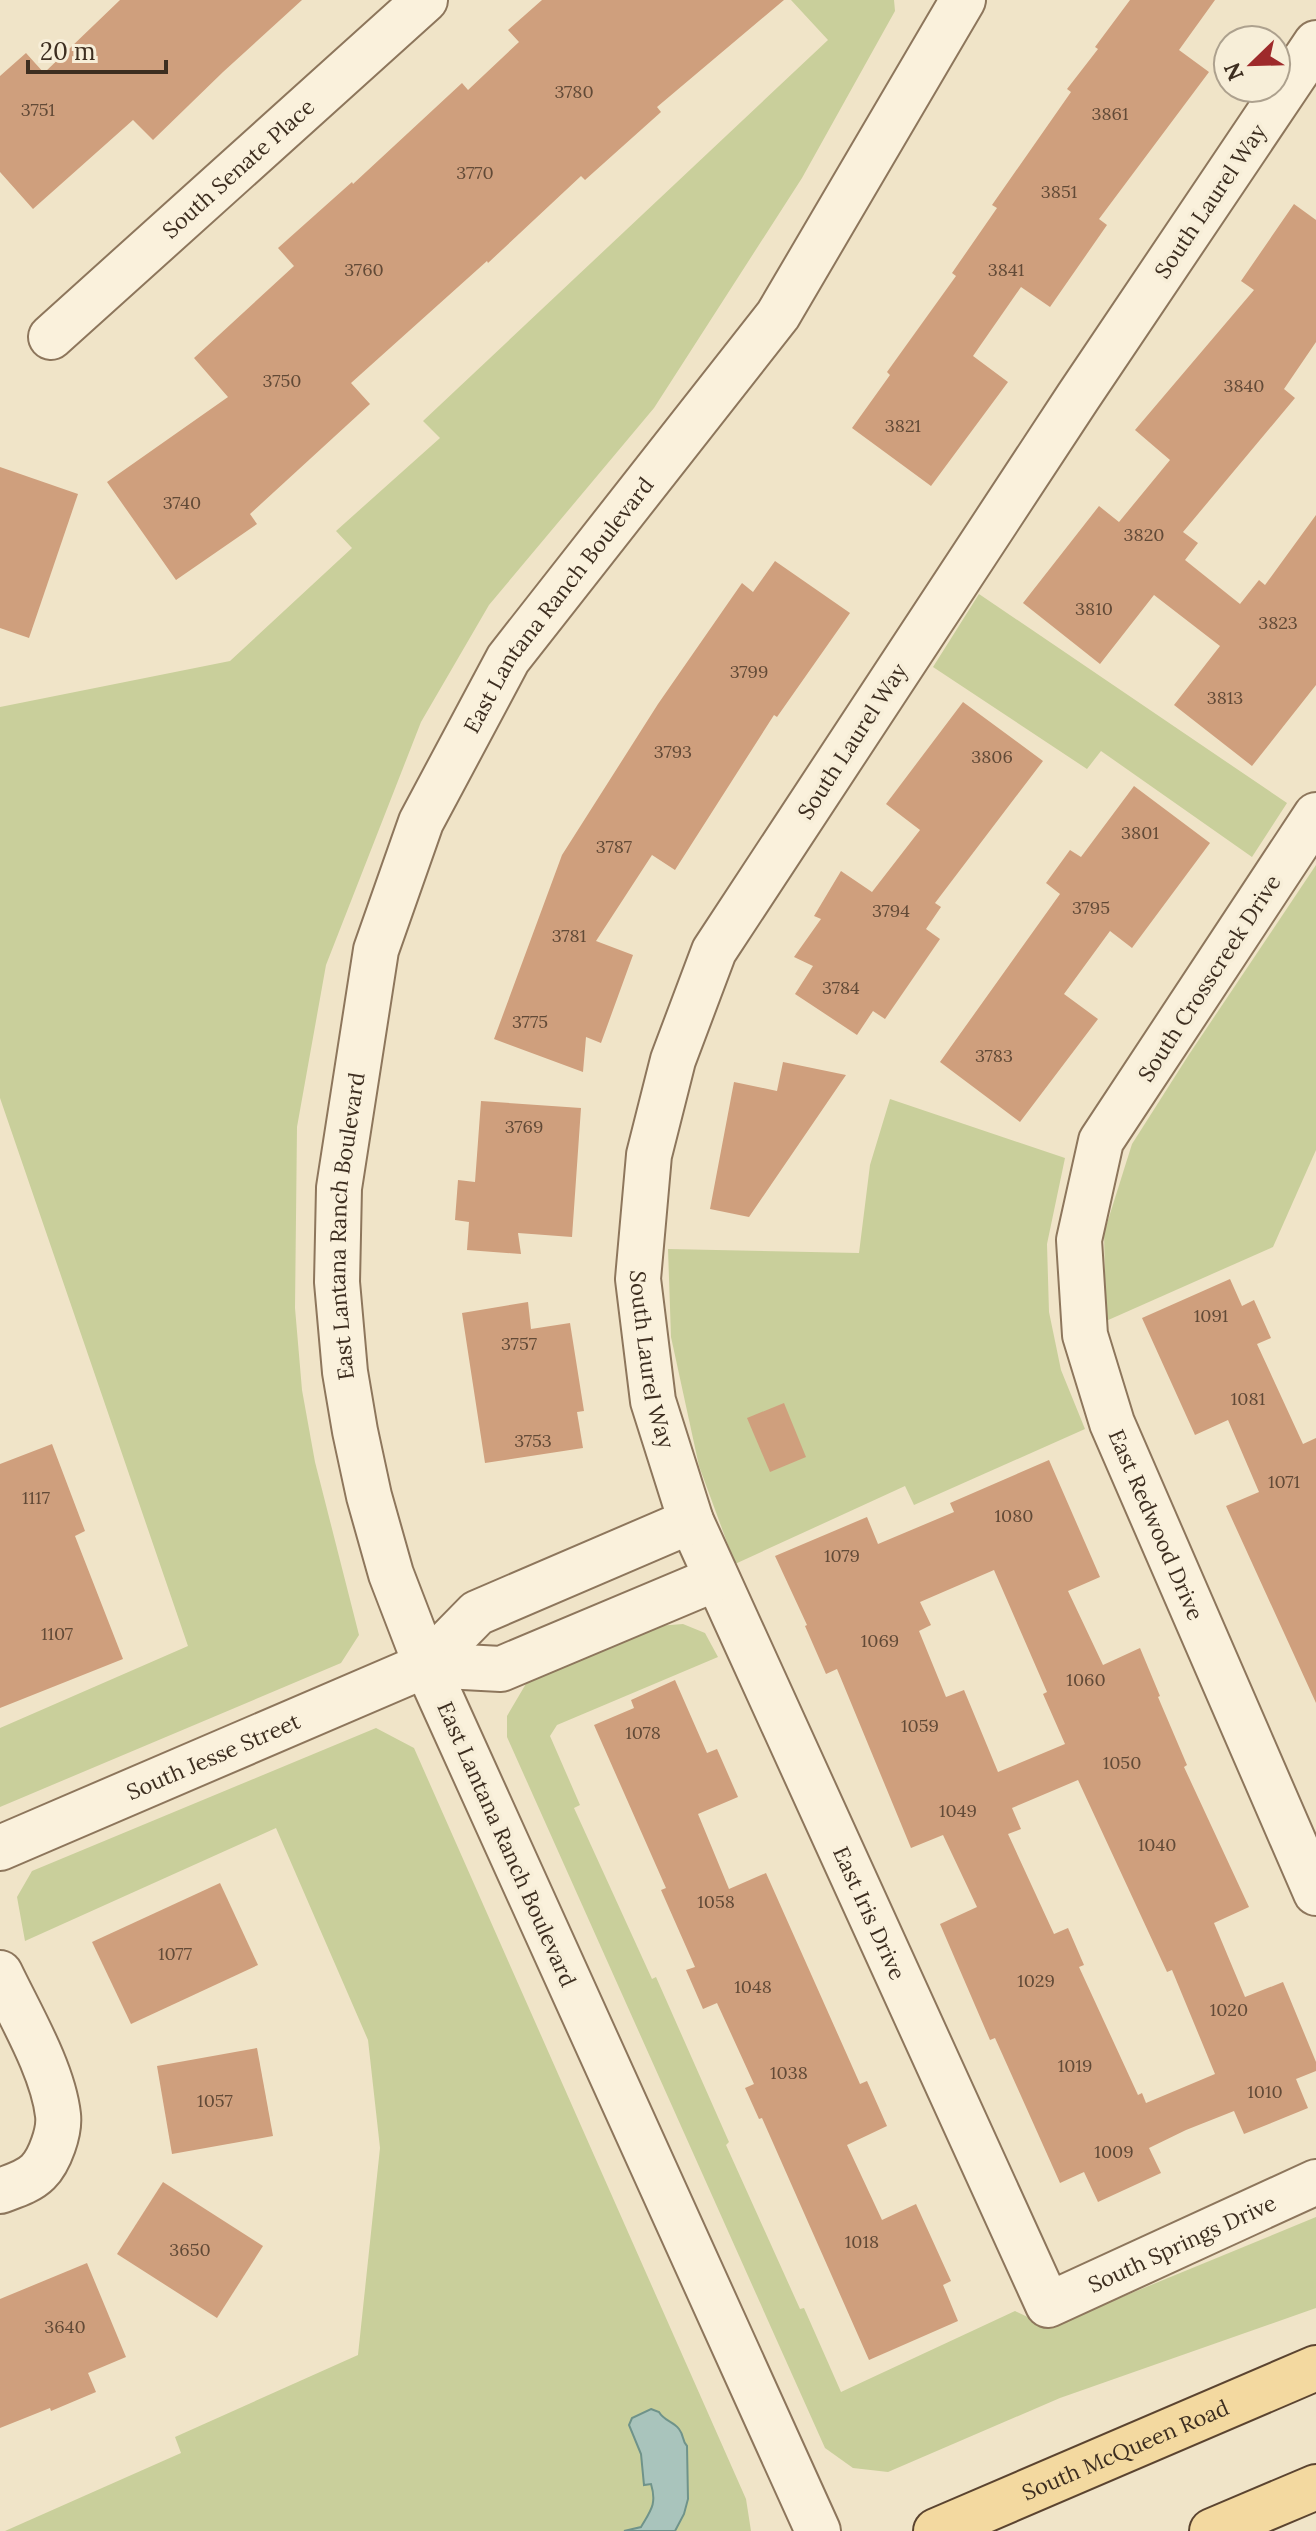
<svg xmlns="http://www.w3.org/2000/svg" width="1316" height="2531" font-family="Lora,serif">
	<rect width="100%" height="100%" fill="#f0e4c8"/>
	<g fill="#c9cf9b">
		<path d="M 791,0 L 894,0 L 895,11 L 802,178 L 654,408 L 489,605 L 421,722 L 326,965 L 297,1127 L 295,1308 L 302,1390 L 315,1462 L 359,1635 L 341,1663 L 0,1807 L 0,1728 L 188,1646 L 0,1098 L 0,707 L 230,661 L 352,548 L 336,531 L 440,438 L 423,421 L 828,40 Z"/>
		<path d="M 979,594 L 1287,803 L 1252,857 L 1101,751 L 1087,769 L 933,667 Z"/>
		<path d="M 1316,865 L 1316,1150 L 1273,1247 L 1106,1321 L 1104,1233 L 1132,1144 L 1188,1056 Z"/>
		<path d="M 890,1099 L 1065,1158 L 1047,1244 L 1049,1312 L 1061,1370 L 1085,1429 L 914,1505 L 905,1486 L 735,1564 L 699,1466 L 671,1337 L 668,1249 L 859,1253 L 870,1165 Z"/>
		<path d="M 683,1624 L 705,1633 L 718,1657 L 557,1725 L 550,1736 L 580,1805 L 574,1808 L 652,1979 L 656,1977 L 729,2142 L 726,2145 L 800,2309 L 804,2308 L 841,2392 L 1015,2311 L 1049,2327 L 1316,2217 L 1316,2308 L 1060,2398 L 888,2472 L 853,2468 L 825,2448 L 507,1737 L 507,1716 L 527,1682 L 658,1626 Z"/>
		<path d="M 376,1728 L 414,1748 L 746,2499 L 751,2531 L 5,2531 L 181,2453 L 175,2437 L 358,2355 L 380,2148 L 368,2040 L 276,1828 L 25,1941 L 17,1897 L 32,1871 Z"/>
	</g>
	<path fill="#a9c4bc" stroke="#6f938a" stroke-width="2" d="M 651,2409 L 659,2412 C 664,2421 673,2421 679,2429 C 685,2437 681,2439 687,2446 L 688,2499 L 684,2514 L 675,2531 L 624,2531 L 641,2527 C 651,2510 657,2504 651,2484 L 644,2485 L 641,2454 L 629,2425 L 632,2418 Z"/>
	<g fill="#cf9f7d" fill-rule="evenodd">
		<path d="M 120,0 L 302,0 L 223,72 L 153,140 L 133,120 L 33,209 L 0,172 L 0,76 L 26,53 L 44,73 Z"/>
		<path d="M 542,0 L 784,0 L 657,107 L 661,112 L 585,180 L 581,176 L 488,263 L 487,261 L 351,383 L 370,404 L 250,514 L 257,524 L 176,580 L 107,482 L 228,397 L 194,358 L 294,266 L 278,248 L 352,182 L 353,184 L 462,83 L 468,90 L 519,42 L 508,30 Z"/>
		<path d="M 1130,0 L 1215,0 L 1179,50 L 1209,72 L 1099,219 L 1107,225 L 1050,307 L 1021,287 L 973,356 L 1008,382 L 931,486 L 852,428 L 890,375 L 887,372 L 956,276 L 952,273 L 997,208 L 992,205 L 1071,92 L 1067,89 L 1098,49 L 1095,47 Z"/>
		<path d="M 1294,204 L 1316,220 L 1316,342 L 1284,389 L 1295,398 L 1183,532 L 1198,543 L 1185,560 L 1240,604 L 1259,580 L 1265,585 L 1316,515 L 1316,685 L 1252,766 L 1174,705 L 1220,646 L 1154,595 L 1100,664 L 1023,603 L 1099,506 L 1119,522 L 1170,460 L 1135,430 L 1254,290 L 1241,281 Z"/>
		<path d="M 0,467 L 78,494 L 29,638 L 0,628 Z"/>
		<path d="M 775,561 L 850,613 L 777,717 L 774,715 L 675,870 L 652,855 L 596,941 L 633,955 L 601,1043 L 586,1037 L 583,1072 L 494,1039 L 562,855 L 658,704 L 742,583 L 753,592 Z"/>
		<path d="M 963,702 L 1043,761 L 935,903 L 941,907 L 926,929 L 940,939 L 885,1019 L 873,1011 L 857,1035 L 795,994 L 813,966 L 794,957 L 821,919 L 814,916 L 841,871 L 872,892 L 920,830 L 886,804 Z"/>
		<path d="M 1134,786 L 1210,843 L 1132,948 L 1110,931 L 1064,994 L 1098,1019 L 1020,1122 L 940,1062 L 1060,894 L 1046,883 L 1070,850 L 1081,857 Z"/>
		<path d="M 783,1062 L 846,1075 L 749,1217 L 710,1209 L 734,1082 L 777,1091 Z"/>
		<path d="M 481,1101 L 581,1108 L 572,1237 L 518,1233 L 521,1254 L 467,1250 L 469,1222 L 455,1220 L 458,1180 L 475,1182 Z"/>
		<path d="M 1230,1279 L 1242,1306 L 1254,1300 L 1271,1338 L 1257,1344 L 1303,1444 L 1316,1438 L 1316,1703 L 1226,1506 L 1259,1492 L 1228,1420 L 1195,1435 L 1142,1318 Z"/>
		<path d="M 528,1302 L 531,1329 L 570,1323 L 584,1411 L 577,1412 L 583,1448 L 485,1463 L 462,1313 Z"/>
		<path d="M 784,1403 L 806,1457 L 770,1472 L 747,1418 Z"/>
		<path d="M 52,1444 L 85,1531 L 75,1536 L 123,1659 L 0,1708 L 0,1464 Z"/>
		<path d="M 1049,1460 L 1100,1577 L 1068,1591 L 1103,1665 L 1140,1648 L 1160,1696 L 1158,1697 L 1187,1765 L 1184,1767 L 1249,1907 L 1214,1923 L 1245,1997 L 1283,1982 L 1316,2062 L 1316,2071 L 1296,2079 L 1308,2108 L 1244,2134 L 1234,2111 L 1186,2130 L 1149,2148 L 1161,2173 L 1098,2202 L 1084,2172 L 1060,2183 L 995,2038 L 990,2040 L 940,1924 L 977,1907 L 943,1835 L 911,1848 L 837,1669 L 826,1674 L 805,1626 L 807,1625 L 775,1556 L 867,1517 L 878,1544 L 954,1512 L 950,1503 ZM 994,1570 L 1047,1692 L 1043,1694 L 1065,1744 L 998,1772 L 964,1690 L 946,1697 L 919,1631 L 931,1625 L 920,1602 ZM 1078,1780 L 1167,1972 L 1172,1970 L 1215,2074 L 1146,2103 L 1142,2093 L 1138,2095 L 1079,1967 L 1084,1965 L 1068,1928 L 1054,1934 L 1008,1834 L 1021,1829 L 1012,1808 Z"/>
		<path d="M 675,1680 L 707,1753 L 717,1749 L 738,1797 L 698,1814 L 729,1889 L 766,1873 L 860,2084 L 867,2081 L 887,2126 L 847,2145 L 882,2220 L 916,2204 L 951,2281 L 943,2285 L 958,2321 L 869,2360 L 762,2118 L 759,2119 L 745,2088 L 754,2084 L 717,2003 L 703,2009 L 686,1970 L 695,1967 L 661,1890 L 666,1888 L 594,1725 L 634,1708 L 631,1700 Z"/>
		<path d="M 220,1883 L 258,1965 L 131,2024 L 92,1942 Z"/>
		<path d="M 257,2048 L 273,2136 L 172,2154 L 157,2066 Z"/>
		<path d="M 163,2182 L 263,2246 L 217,2318 L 117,2254 Z"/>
		<path d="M 87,2263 L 126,2357 L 88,2373 L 96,2392 L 51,2411 L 50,2408 L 0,2428 L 0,2299 Z"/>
	</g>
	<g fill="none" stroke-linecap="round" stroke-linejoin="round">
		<g stroke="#8d765c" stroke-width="48">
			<g id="minor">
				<path id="s1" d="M 1316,43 L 1078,397 L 714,951 L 673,1060 L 649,1155 L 638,1279 L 653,1401 L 691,1521 L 1048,2305 L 1316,2182"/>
				<path id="s2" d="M 51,337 L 425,0"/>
				<path id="s3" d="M 1316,815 L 1101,1141 L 1079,1240 L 1085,1335 L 1112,1423 L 1316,1893"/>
				<path d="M 426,1665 L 501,1669 L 715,1579"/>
				<path id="s4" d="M 0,1848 L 426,1665 L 477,1613 L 691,1521"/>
				<path d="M 0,1973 C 20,2015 53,2070 58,2115 C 60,2131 50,2160 38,2172 C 28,2182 13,2186 0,2191"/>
				<path id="s5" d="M 818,2531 L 426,1665 L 391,1574 L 369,1496 L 355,1431 L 345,1372 L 337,1282 L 339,1188 L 376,950 L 421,822 L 508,659 L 778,315 L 963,0"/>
			</g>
		</g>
		<g stroke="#5b4430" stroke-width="48">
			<g id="major">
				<path id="s6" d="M 936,2531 L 1316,2368"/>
				<path d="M 1212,2531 L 1316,2487"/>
			</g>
		</g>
		<use href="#minor" stroke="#faf1dc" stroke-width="44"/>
		<use href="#major" stroke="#f3d9a0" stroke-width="44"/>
	</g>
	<g text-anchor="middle" stroke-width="7" stroke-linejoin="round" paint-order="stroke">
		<g font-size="18" fill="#624a37">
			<text x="574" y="98">3780</text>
			<text x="38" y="116">3751</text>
			<text x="1110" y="120">3861</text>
			<text x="475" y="179">3770</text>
			<text x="1059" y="198">3851</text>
			<text x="364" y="276">3760</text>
			<text x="1006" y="276">3841</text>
			<text x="282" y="387">3750</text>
			<text x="1244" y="392">3840</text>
			<text x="903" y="432">3821</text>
			<text x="182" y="509">3740</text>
			<text x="1144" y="541">3820</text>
			<text x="1094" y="615">3810</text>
			<text x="1278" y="629">3823</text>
			<text x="749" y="678">3799</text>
			<text x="1225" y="704">3813</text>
			<text x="673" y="758">3793</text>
			<text x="992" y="763">3806</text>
			<text x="1140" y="839">3801</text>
			<text x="614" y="853">3787</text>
			<text x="1091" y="914">3795</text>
			<text x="891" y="917">3794</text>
			<text x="569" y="942">3781</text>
			<text x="841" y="994">3784</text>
			<text x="530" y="1028">3775</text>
			<text x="994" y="1062">3783</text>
			<text x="524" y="1133">3769</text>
			<text x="1211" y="1322">1091</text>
			<text x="519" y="1350">3757</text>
			<text x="1248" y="1405">1081</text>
			<text x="533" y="1447">3753</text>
			<text x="1284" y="1488">1071</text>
			<text x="36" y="1504">1117</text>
			<text x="1014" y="1522">1080</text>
			<text x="842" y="1562">1079</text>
			<text x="57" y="1640">1107</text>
			<text x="880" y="1647">1069</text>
			<text x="1086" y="1686">1060</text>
			<text x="920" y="1732">1059</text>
			<text x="643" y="1739">1078</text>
			<text x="1122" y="1769">1050</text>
			<text x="958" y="1817">1049</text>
			<text x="1157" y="1851">1040</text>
			<text x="716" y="1908">1058</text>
			<text x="175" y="1960">1077</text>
			<text x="1036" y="1987">1029</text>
			<text x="753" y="1993">1048</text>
			<text x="1229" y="2016">1020</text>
			<text x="1075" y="2072">1019</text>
			<text x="789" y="2079">1038</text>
			<text x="1265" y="2098">1010</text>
			<text x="215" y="2107">1057</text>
			<text x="1114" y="2158">1009</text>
			<text x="862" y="2248">1018</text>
			<text x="190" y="2256">3650</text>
			<text x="65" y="2333">3640</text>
		</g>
		<g font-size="22" fill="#3d2e20" stroke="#f7eed8">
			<text dy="8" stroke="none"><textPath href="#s2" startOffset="252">South Senate Place</textPath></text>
			<text transform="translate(1210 201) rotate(-56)" y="8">South Laurel Way</text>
			<text dy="8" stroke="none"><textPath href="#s5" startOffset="2074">East Lantana Ranch Boulevard</textPath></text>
			<text transform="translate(852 741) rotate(-57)" y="8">South Laurel Way</text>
			<text transform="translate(1209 978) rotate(-57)" y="8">South Crosscreek Drive</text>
			<text dy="8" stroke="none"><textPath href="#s5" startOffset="1402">East Lantana Ranch Boulevard</textPath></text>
			<text dy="8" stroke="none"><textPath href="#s1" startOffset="1510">South Laurel Way</textPath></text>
			<text dy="8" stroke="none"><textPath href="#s3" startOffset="790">East Redwood Drive</textPath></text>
			<text dy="8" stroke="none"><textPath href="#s4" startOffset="232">South Jesse Street</textPath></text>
			<text transform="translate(507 1844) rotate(66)" y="8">East Lantana Ranch Boulevard</text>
			<text dy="8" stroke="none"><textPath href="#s1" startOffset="2108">East Iris Drive</textPath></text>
			<text dy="8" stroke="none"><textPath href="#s1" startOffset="2686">South Springs Drive</textPath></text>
			<text dy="8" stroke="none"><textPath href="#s6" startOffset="206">South McQueen Road</textPath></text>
		</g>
	</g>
	<g transform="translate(1252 64) rotate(247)"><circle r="38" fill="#f7eed8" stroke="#ada18e" stroke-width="2"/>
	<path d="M0-6L14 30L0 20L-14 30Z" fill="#9e2a2b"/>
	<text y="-12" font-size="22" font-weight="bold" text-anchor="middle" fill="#3d2e20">N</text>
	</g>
	<path d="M28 60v12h138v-12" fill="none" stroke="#3d2e20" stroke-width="4"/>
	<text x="40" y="60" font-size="24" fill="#3d2e20" stroke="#f7eed8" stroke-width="6" paint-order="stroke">20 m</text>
</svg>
